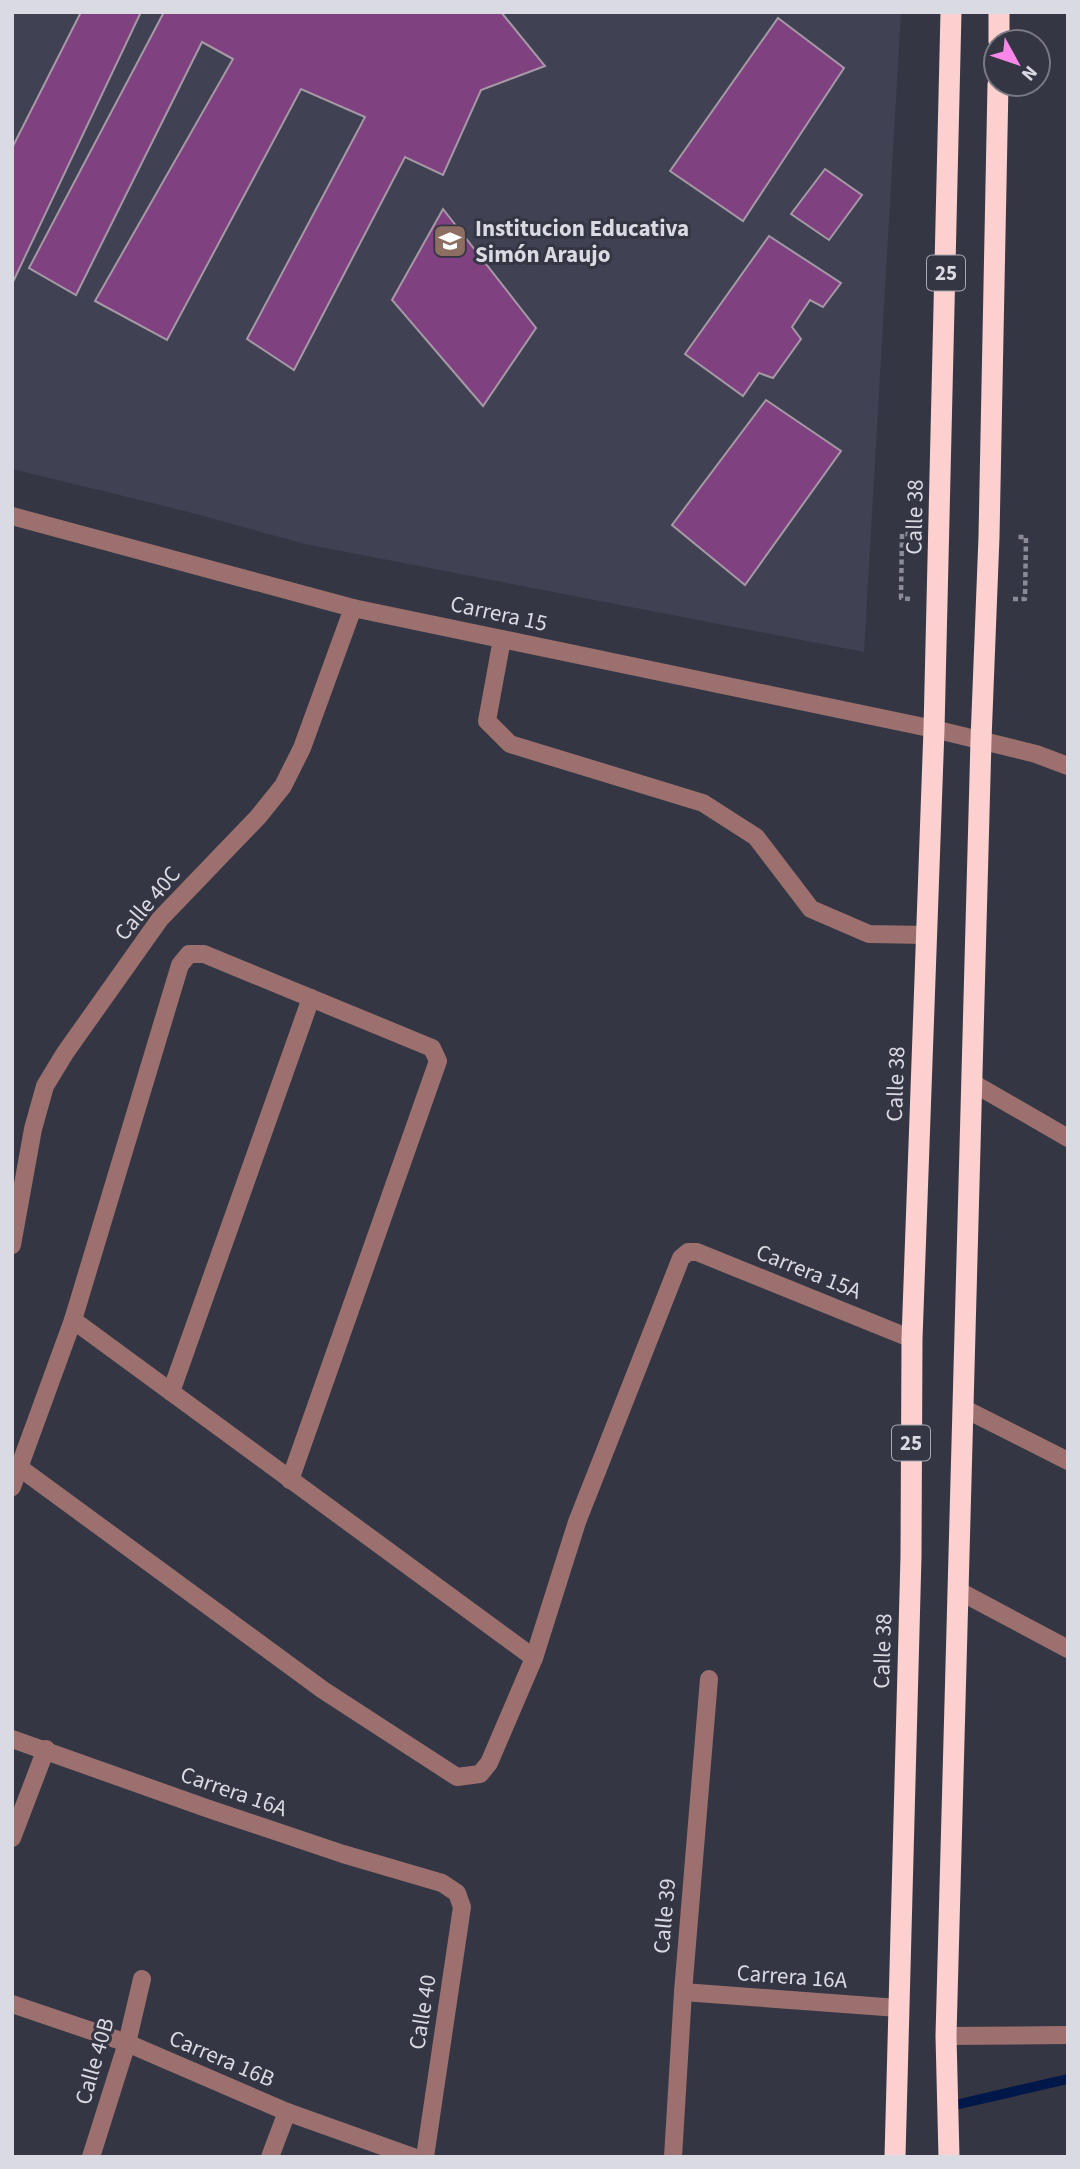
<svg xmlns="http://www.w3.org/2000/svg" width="1080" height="2169" font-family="'Source Sans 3',sans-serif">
	<rect width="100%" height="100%" fill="#353643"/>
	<path fill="#404153" d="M 12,12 L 901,12 L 864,652 L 305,544 L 181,510 L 12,469 Z"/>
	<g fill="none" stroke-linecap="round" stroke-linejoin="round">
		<path stroke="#001849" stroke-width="10" d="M 955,2105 L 1068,2079"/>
	</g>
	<g fill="#804180" stroke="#a599a5" stroke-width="2">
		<path d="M 81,12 L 141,12 L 12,284 L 12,148 Z"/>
		<path d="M 164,12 L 501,12 L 545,66 L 481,90 L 443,175 L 405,157 L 294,370 L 247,339 L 365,117 L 301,89 L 167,340 L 95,301 L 233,59 L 202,42 L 76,295 L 29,268 Z"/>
		<path d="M 778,18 L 844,68 L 743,221 L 670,171 Z"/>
		<path d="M 825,169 L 862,195 L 829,240 L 791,214 Z"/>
		<path d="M 443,209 L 536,328 L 483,406 L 392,300 Z"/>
		<path d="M 769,236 L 841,283 L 823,307 L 810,300 L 792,327 L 801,339 L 773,378 L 759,373 L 743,396 L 685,354 Z"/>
		<path d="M 766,400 L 841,451 L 745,585 L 672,525 Z"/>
	</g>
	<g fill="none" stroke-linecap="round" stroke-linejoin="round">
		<g stroke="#8a8b95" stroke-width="4.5" stroke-dasharray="5 3.5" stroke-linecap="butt">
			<path d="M 910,599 L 901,598 L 902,534 L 911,534"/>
			<path d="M 1013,599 L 1025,599 L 1026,537 L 1015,537"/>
		</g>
		<g stroke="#9b706e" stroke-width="18">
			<path d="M 12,516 L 353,608 L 934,729 L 1036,754 L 1068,766"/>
			<path d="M 502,639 L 487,721 L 510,744 L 703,803 L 756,837 L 811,909 L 869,934 L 927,935"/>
			<path d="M 971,1082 L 1068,1138"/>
			<path d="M 12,1245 L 33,1129 L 45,1086 L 65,1053 L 160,919 L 258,817 L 283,786 L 302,748 L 353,608"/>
			<path d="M 73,1320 L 180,965 L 189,954 L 204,954 L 432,1048 L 438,1061 L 290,1480"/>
			<path d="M 171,1392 L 311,998"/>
			<path d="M 963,1408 L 1068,1461"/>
			<path d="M 20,1468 L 323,1690 L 457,1777 L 480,1774 L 489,1763 L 534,1658 L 577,1522 L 681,1258 L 688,1252 L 697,1252 L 912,1339"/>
			<path d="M 12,1487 L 73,1320 L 534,1658"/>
			<path d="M 959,1591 L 1068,1649"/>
			<path d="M 12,1739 L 209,1809 L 343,1854 L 442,1883 L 457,1893 L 462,1907 L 425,2157"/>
			<path d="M 12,1838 L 46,1749"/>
			<path d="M 683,1992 L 898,2008"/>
			<path d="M 12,2004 L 127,2043 L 287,2112 L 413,2157"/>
			<path d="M 946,2036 L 1068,2035"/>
			<path d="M 91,2157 L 127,2043 L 142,1979"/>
			<path d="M 270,2157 L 287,2112"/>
			<path d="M 673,2157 L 683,1992 L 709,1679"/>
		</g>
		<g stroke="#fbd0ce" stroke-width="21">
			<path d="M 999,42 L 999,12"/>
			<path d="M 895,2157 L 911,1556 L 912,1339 L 934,729 L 951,12"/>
			<path d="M 949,2157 L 946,2036 L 981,740 L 989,537 L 998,84"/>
		</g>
	</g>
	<defs>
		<g id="university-square" transform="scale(1.75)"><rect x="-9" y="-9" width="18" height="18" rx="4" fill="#8d6e63" stroke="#353643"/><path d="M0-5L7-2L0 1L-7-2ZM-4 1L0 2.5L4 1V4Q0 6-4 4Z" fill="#fff"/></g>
	</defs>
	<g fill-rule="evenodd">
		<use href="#university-square" x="450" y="241"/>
	</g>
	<g text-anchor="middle" stroke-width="6" stroke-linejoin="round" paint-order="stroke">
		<g fill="#353643" stroke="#a8a9b2" stroke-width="2">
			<rect x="927" y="255.5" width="38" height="35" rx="5"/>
			<rect x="892" y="1425.5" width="38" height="35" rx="5"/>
		</g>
		<g font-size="21" font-weight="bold" fill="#d9dae2">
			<text x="946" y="280">25</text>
			<text x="911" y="1450">25</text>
		</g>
		<g font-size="23" font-weight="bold" fill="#d9dae2" stroke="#353643" text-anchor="start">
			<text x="475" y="236">Institucion Educativa<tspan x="475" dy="26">Simón Araujo</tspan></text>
		</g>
		<g font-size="23" fill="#d9dae2" stroke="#353643">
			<text transform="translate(914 517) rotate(-89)" y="8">Calle 38</text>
			<text transform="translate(499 613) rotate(12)" y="8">Carrera 15</text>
			<text transform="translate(147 903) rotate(-50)" y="8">Calle 40C</text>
			<text transform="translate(895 1084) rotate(-88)" y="8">Calle 38</text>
			<text transform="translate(809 1271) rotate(22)" y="8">Carrera 15A</text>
			<text transform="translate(882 1651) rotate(-88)" y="8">Calle 38</text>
			<text transform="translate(234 1791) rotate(19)" y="8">Carrera 16A</text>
			<text transform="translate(664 1916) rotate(-85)" y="8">Calle 39</text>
			<text transform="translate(792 1976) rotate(4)" y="8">Carrera 16A</text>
			<text transform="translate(422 2012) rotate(-81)" y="8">Calle 40</text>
			<text transform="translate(222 2058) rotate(23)" y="8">Carrera 16B</text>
			<text transform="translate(94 2061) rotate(-74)" y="8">Calle 40B</text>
		</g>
	</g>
	<rect width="1080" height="2169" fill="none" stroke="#d9dae2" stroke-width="28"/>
	<g transform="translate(1017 63) rotate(130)"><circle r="33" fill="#353643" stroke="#777883" stroke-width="2"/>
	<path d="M0-5L12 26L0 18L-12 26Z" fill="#f987e8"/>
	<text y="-10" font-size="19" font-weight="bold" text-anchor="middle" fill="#d9dae2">N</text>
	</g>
</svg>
